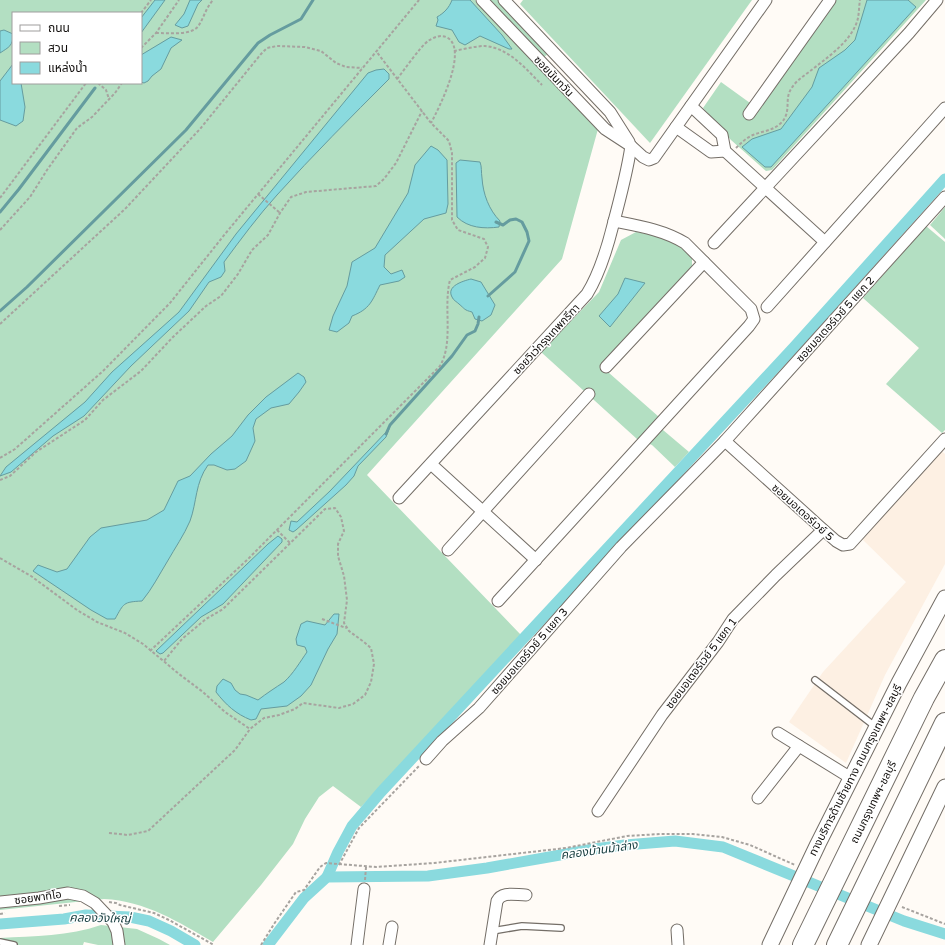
<svg xmlns="http://www.w3.org/2000/svg" width="945" height="945" font-family="'Varela Round','Noto Sans Thai',sans-serif">
	<rect width="100%" height="100%" fill="#fffbf6"/>
	<path fill="#fdf0e3" d="M 940,450 L 945,454 L 945,564 L 885,675 L 846,763 L 789,722 L 823,672 L 906,582 L 861,538 Z"/>
	<g fill="#b3dfc2" fill-rule="evenodd">
		<path d="M 0,0 L 475,0 L 598,129 L 562,259 L 367,475 L 521,635 L 361,807 L 333,786 L 319,797 L 305,819 L 293,844 L 261,885 L 213,942 C 179,922 145,901 104,899 L 0,910 ZM 13,13 L 141,13 L 141,83 L 13,83 Z"/>
		<path d="M 489,0 L 500,0 L 549,53 L 543,58 Z"/>
		<path d="M 523,0 L 752,0 L 650,143 L 520,4 Z"/>
		<path d="M 834,0 L 926,0 L 772,170 L 766,171 L 731,140 L 703,108 L 721,82 L 757,108 Z"/>
		<path d="M 945,207 L 945,239 L 930,225 Z"/>
		<path d="M 926,226 L 945,242 L 945,430 L 942,433 L 886,384 L 919,348 L 863,298 Z"/>
		<path d="M 636,232 C 660,236 672,240 692,255 L 692,266 L 600,365 L 659,417 L 663,430 L 689,452 L 675,467 L 652,445 L 637,439 L 541,352 L 599,292 L 621,240 Z"/>
		<path d="M 101,925 L 137,929 L 159,939 L 170,945 L 98,945 L 84,942 L 83,945 L 0,945 L 0,938 C 34,936 69,936 101,925 Z"/>
	</g>
	<g fill="#8adade" stroke="#659c9f">
		<path d="M 155,0 L 165,0 L 141,33 L 141,18 Z"/>
		<path d="M 190,0 L 202,0 L 198,4 L 188,26 L 182,28 L 175,25 L 184,14 Z"/>
		<path d="M 452,0 L 470,0 L 502,35 L 512,49 L 509,49 L 480,36 L 465,45 L 459,42 L 452,30 L 436,26 L 438,20 L 437,17 C 444,13 449,8 452,0 Z"/>
		<path d="M 867,0 L 908,0 L 916,7 L 771,167 L 765,167 L 742,147 L 752,139 L 781,129 L 812,87 L 819,68 L 845,50 L 855,40 Z"/>
		<path d="M 4,30 L 13,34 C 13,46 9,47 0,53 L 0,31 Z"/>
		<path d="M 171,37 L 182,40 L 171,48 L 161,69 L 152,76 L 148,81 L 144,83 L 141,82 L 141,55 Z"/>
		<path d="M 13,64 L 13,83 L 21,83 L 25,107 L 23,121 L 16,126 L 0,120 L 0,81 Z"/>
		<path d="M 384,69 L 389,74 L 389,79 C 351,117 313,155 277,195 C 258,216 241,239 224,262 L 225,271 L 221,277 L 209,282 L 189,311 L 131,366 L 84,416 L 53,436 L 11,472 L 0,476 L 6,467 L 85,402 L 112,372 L 179,312 L 236,234 L 368,73 L 376,70 Z"/>
		<path d="M 431,146 L 438,150 L 447,160 L 448,204 L 446,213 L 424,219 L 385,255 L 384,267 L 391,274 L 402,270 L 405,277 L 399,281 L 380,285 C 372,301 370,309 352,316 L 349,323 L 337,332 L 329,330 L 333,316 L 347,286 L 352,262 L 375,248 L 408,193 L 415,165 Z"/>
		<path d="M 460,160 L 480,162 C 482,167 481,172 482,178 C 483,194 489,210 500,221 L 499,227 C 484,229 468,228 457,217 L 456,163 Z"/>
		<path d="M 625,278 L 645,283 L 610,327 L 599,316 L 618,294 Z"/>
		<path d="M 471,279 L 481,282 L 495,305 L 491,315 L 482,321 L 475,319 L 472,312 C 464,310 465,309 459,304 C 457,302 453,300 452,297 C 446,286 463,281 471,279 Z"/>
		<path d="M 298,373 L 304,377 L 306,382 L 299,392 L 289,404 L 271,408 L 256,419 L 253,428 L 255,441 L 246,461 L 235,469 L 227,470 L 214,465 L 208,465 C 195,483 197,502 190,521 C 184,535 175,548 167,562 C 159,575 152,589 142,601 C 123,602 124,603 115,619 L 107,619 L 91,610 L 33,571 L 38,565 L 57,572 L 67,569 L 90,537 L 101,528 L 147,520 L 164,510 L 178,481 L 190,476 L 211,454 L 232,436 L 248,415 L 266,397 Z"/>
		<path d="M 389,429 L 386,437 L 358,466 L 354,476 L 346,485 L 296,530 L 293,532 L 289,530 L 291,521 L 297,522 L 330,491 Z"/>
		<path d="M 278,536 L 282,539 L 282,542 L 223,604 L 201,617 L 163,653 L 160,654 L 156,651 L 268,544 Z"/>
		<path d="M 334,614 L 339,614 L 337,634 L 328,649 L 311,685 L 301,696 L 287,706 L 261,709 L 256,719 L 251,720 C 236,714 226,705 216,692 L 217,686 L 223,679 L 231,683 L 235,690 L 240,694 L 246,695 L 258,700 C 267,693 275,688 284,682 C 293,674 300,662 307,652 L 305,647 L 297,645 L 296,639 L 301,624 L 307,621 L 325,625 Z"/>
	</g>
	<g fill="none" stroke-linecap="round" stroke-linejoin="round">
		<g stroke="#659c9f" stroke-width="3">
			<path d="M 0,212 L 19,189 L 95,88"/>
			<path d="M 488,296 L 515,272 L 529,241 L 527,232 L 522,222 L 516,219 L 510,220 L 503,225 L 496,222"/>
			<path d="M 0,311 L 27,287 L 186,130 L 258,43 L 270,35 L 301,19 L 313,0"/>
			<path d="M 386,434 L 390,425 L 452,356 L 467,335 L 475,331 L 478,324 L 479,317"/>
		</g>
		<g stroke="#8adade" stroke-width="11">
			<path d="M 327,877 L 338,852 L 352,826 L 381,792 L 795,346 L 945,179"/>
			<path d="M 0,924 L 64,919 L 86,915 L 130,917 L 149,921 L 171,931 L 195,945"/>
			<path d="M 268,945 L 304,898 L 327,877 L 428,876 L 487,868 L 594,849 L 625,845 L 675,841 L 723,847 L 904,921 L 945,934"/>
		</g>
		<g stroke="#746e67" stroke-width="8">
			<g id="lane">
				<path d="M 815,680 L 876,727"/>
				<path d="M 492,931 L 522,926 L 561,928"/>
				<path d="M 0,942 L 14,945"/>
			</g>
		</g>
		<g stroke="#746e67" stroke-width="13">
			<g id="street">
				<path d="M 482,0 L 605,129 L 631,146 L 643,157 L 649,160 L 654,158 L 766,0"/>
				<path d="M 504,0 L 610,112 L 629,142"/>
				<path d="M 691,106 L 722,135 L 725,151 L 825,242"/>
				<path d="M 749,114 L 830,0"/>
				<path d="M 676,127 L 711,152 L 725,151"/>
				<path d="M 714,243 L 909,33 L 937,0"/>
				<path d="M 767,307 L 945,108"/>
				<path d="M 606,367 L 704,262"/>
				<path d="M 725,441 L 819,526 L 836,541 L 843,545 L 850,544 L 945,439"/>
				<path d="M 431,464 L 536,560"/>
				<path d="M 399,498 L 587,294 C 600,273 607,249 613,225 C 620,199 627,173 631,146"/>
				<path d="M 448,550 L 589,394"/>
				<path d="M 498,601 L 749,326 L 754,319 L 751,309 L 685,243 C 664,230 639,226 614,221"/>
				<path d="M 778,733 L 851,778"/>
				<path d="M 426,759 L 442,741 L 479,708 L 621,547 L 725,441 L 945,197"/>
				<path d="M 758,798 L 799,746"/>
				<path d="M 598,811 L 662,715 L 718,642 L 733,619 L 776,575 L 823,530"/>
				<path d="M 0,902 L 39,898 L 68,893 L 83,896 L 95,903 L 113,922 L 117,931 L 119,945"/>
				<path d="M 677,930 L 678,945"/>
				<path d="M 357,945 L 364,889"/>
				<path d="M 389,945 L 392,927"/>
				<path d="M 490,945 L 497,901 C 502,891 515,895 526,895"/>
			</g>
		</g>
		<g stroke="#746e67" stroke-width="17">
			<g id="secondary">
				<path d="M 770,945 L 818,844 L 899,683 L 945,598"/>
				<path d="M 869,945 L 945,787"/>
			</g>
		</g>
		<g stroke="#746e67" stroke-width="22">
			<g id="highway">
				<path d="M 803,945 L 924,698 L 945,660"/>
				<path d="M 837,945 L 945,723"/>
			</g>
		</g>
		<g stroke="#a7a39f" stroke-width="2" stroke-dasharray="3 2" stroke-linecap="butt">
			<path d="M 141,13 L 151,0"/>
			<path d="M 156,33 C 168,33 193,36 199,25 C 204,17 206,8 213,0"/>
			<path d="M 141,48 L 156,33 L 179,0"/>
			<path d="M 454,51 C 464,49 476,46 485,46 C 509,48 526,69 542,85"/>
			<path d="M 397,79 C 405,69 420,47 428,41 C 434,37 442,34 448,38 C 468,51 439,108 431,123"/>
			<path d="M 98,83 L 106,90 L 109,99"/>
			<path d="M 736,148 C 741,143 746,138 753,135 C 762,131 773,131 781,123 C 792,112 784,100 791,89 C 795,82 802,77 809,72 C 825,59 853,41 858,18 C 859,13 859,6 860,0"/>
			<path d="M 258,194 L 280,213"/>
			<path d="M 0,198 L 86,83"/>
			<path d="M 0,230 L 30,197 L 47,170 L 77,128 L 92,117 L 115,93 L 122,83"/>
			<path d="M 0,324 L 125,209 L 200,129 L 261,54 L 267,48 L 277,46 L 305,47 L 321,51 L 336,63 L 346,67 L 362,68"/>
			<path d="M 0,458 L 15,449 L 103,371 L 170,303 L 225,234 L 419,0"/>
			<path d="M 0,480 L 10,476 L 36,452 L 85,420 L 103,400 L 141,371 L 173,337 L 206,306 L 221,296 L 238,274 L 252,250 L 268,235 L 280,213 L 291,197 L 306,192 L 376,186 L 384,179 L 396,163 L 422,111"/>
			<path d="M 277,530 L 290,543"/>
			<path d="M 0,558 L 31,576 L 77,610 L 97,622 L 125,633 L 143,644 L 179,674 L 203,692 L 225,712 L 250,729"/>
			<path d="M 322,619 L 346,628"/>
			<path d="M 150,651 L 248,559 L 440,366 C 454,342 443,307 450,280 L 475,267 L 485,258 L 488,247 L 484,239 L 458,230 L 452,220 L 452,153 L 449,141 L 431,123 L 376,51"/>
			<path d="M 109,833 L 128,835 L 148,831 L 235,750 L 250,729 L 264,718 L 279,715 L 295,709 L 303,703 L 339,708 L 353,704 L 365,695 L 371,682 L 374,664 L 371,648 L 364,642 L 349,631 L 344,623 L 347,600 L 344,576 L 338,556 L 338,544 L 344,531 L 341,517 L 335,508 L 325,509 L 223,609 L 206,619 L 182,639 L 164,661"/>
			<path d="M 339,865 L 359,828 L 419,766"/>
			<path d="M 365,880 L 366,867"/>
			<path d="M 109,902 L 116,903 L 120,905 L 154,913 L 169,920 L 214,945"/>
			<path d="M 59,906 L 70,905"/>
			<path d="M 902,907 L 945,924"/>
			<path d="M 0,914 L 5,913"/>
			<path d="M 261,945 L 274,924 L 296,892 L 304,890 L 320,867 L 326,863 L 376,867 L 434,863 L 566,848 L 627,836 L 660,834 L 693,834 L 722,837 L 750,845 L 795,865"/>
		</g>
		<use href="#lane" stroke="#fff" stroke-width="5.5"/>
		<use href="#street" stroke="#fff" stroke-width="11"/>
		<use href="#secondary" stroke="#fff" stroke-width="15"/>
		<use href="#highway" stroke="#fff" stroke-width="20"/>
	</g>
	<g text-anchor="middle" stroke-width="3" stroke-linejoin="round" paint-order="stroke">
		<g font-size="11" fill="#100d0b" stroke="#fff">
			<text transform="translate(554 76) rotate(46)" y="4">ซอยนันทวัน</text>
			<text transform="translate(835 319) rotate(-48)" y="4">ซอยมอเตอร์เวย์ 5 แยก 2</text>
			<text transform="translate(546 339) rotate(-47)" y="4">ซอยวิเว่กรุงเทพกรีฑา</text>
			<text transform="translate(803 512) rotate(42)" y="4">ซอยมอเตอร์เวย์ 5</text>
			<text transform="translate(529 651) rotate(-49)" y="4">ซอยมอเตอร์เวย์ 5 แยก 3</text>
			<text transform="translate(701 663) rotate(-53)" y="4">ซอยมอเตอร์เวย์ 5 แยก 1</text>
			<text transform="translate(855 770) rotate(-63)" y="4">ทางบริการด้านซ้ายทาง ถนนกรุงเทพฯ-ชลบุรี</text>
			<text transform="translate(873 802) rotate(-64)" y="4">ถนนกรุงเทพฯ-ชลบุรี</text>
			<text transform="translate(38 897) rotate(-8)" y="4">ซอยพาทิโอ</text>
		</g>
		<g font-size="12" font-style="italic" fill="#1a4042" stroke="#fff">
			<text transform="translate(599 850) rotate(-8)" y="4">คลองบ้านม้าล่าง</text>
			<text transform="translate(100 918) rotate(1)" y="4">คลองวังใหญ่</text>
		</g>
	</g>
	<rect x="12" y="12" width="130" height="72" fill="#ffffff" stroke="#9f9e9d"/>
	<rect x="20" y="25" width="20" height="6" fill="#ffffff" stroke="#9f9e9d"/>
	<text x="48" y="32" font-size="12" fill="#100d0b">ถนน</text>
	<rect x="20" y="42" width="20" height="12" fill="#b3dfc2" stroke="#9f9e9d"/>
	<text x="48" y="52" font-size="12" fill="#100d0b">สวน</text>
	<rect x="20" y="62" width="20" height="12" fill="#8adade" stroke="#9f9e9d"/>
	<text x="48" y="72" font-size="12" fill="#100d0b">แหล่งน้ำ</text>
</svg>
